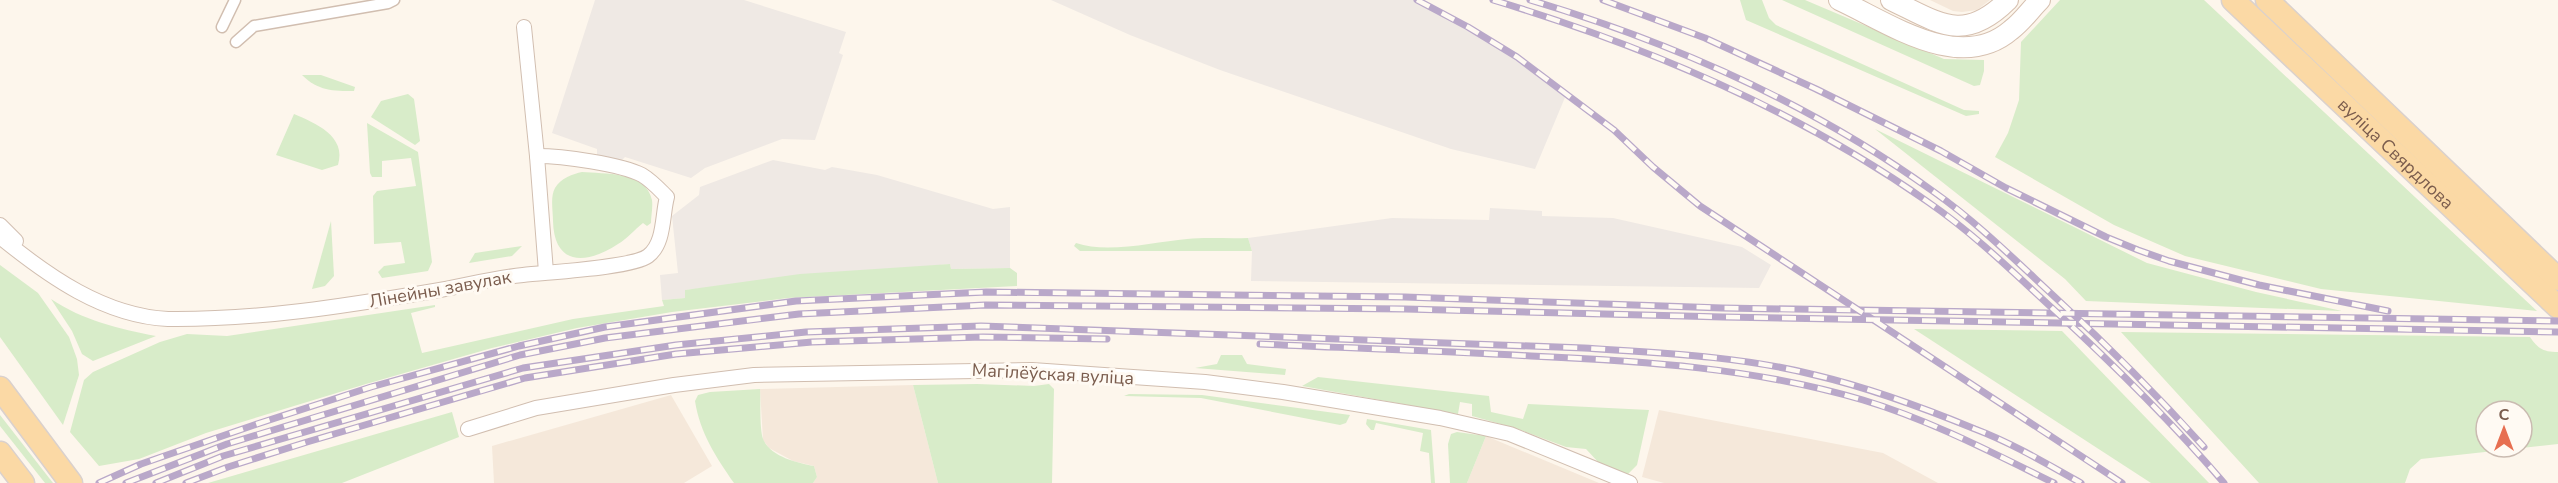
<svg xmlns="http://www.w3.org/2000/svg" width="2558" height="483" font-family="'Nunito Sans',sans-serif">
	<rect width="100%" height="100%" fill="#fdf6ec"/>
	<g fill="#f5e8da">
		<path d="M 1930,0 L 1990,0 L 1977,10 L 1962,12 L 1953,11 Z"/>
		<path d="M 913,385 L 938,483 L 813,483 L 817,477 L 814,466 L 793,461 L 769,448 L 763,440 L 760,389 Z"/>
		<path d="M 671,395 L 712,466 L 684,483 L 494,483 L 492,446 Z"/>
		<path d="M 1659,410 L 1883,453 L 1938,483 L 1664,483 L 1642,477 Z"/>
		<path d="M 1486,436 L 1599,483 L 1467,483 Z"/>
	</g>
	<g fill="#efe9e4">
		<path d="M 595,0 L 744,0 L 846,32 L 839,53 L 843,55 L 815,140 L 782,139 L 705,168 L 691,178 L 625,157 L 620,162 L 597,155 L 597,149 L 552,133 Z"/>
		<path d="M 1051,0 L 1417,0 L 1468,27 L 1517,57 L 1566,95 L 1535,169 L 1451,149 L 1220,70 L 1130,35 Z"/>
		<path d="M 773,160 L 825,170 L 832,167 L 877,175 L 993,209 L 1010,207 L 1010,268 L 951,269 L 950,264 L 685,290 L 685,298 L 662,300 L 660,275 L 678,273 L 672,216 L 699,195 L 700,187 Z"/>
		<path d="M 1490,208 L 1542,211 L 1542,216 L 1613,218 L 1742,247 L 1771,265 L 1759,288 L 1251,281 L 1252,251 L 1248,238 L 1392,218 L 1489,220 Z"/>
	</g>
	<g fill="#d8ecc9" fill-rule="evenodd">
		<path d="M 1740,0 L 1762,0 L 1769,18 L 1776,25 L 1964,110 L 1979,111 L 1979,114 L 1966,116 L 1746,20 Z"/>
		<path d="M 1782,0 L 1805,0 L 1944,59 L 1984,60 L 1984,71 L 1980,85 L 1974,86 Z"/>
		<path d="M 2060,0 L 2204,0 L 2537,311 L 2321,289 L 2185,256 L 2114,225 L 1995,157 L 2008,133 L 2019,100 L 2021,42 Z"/>
		<path d="M 302,75 L 321,75 L 355,87 L 354,91 C 333,91 318,91 302,75 Z"/>
		<path d="M 408,94 L 414,99 L 420,141 L 415,145 L 371,117 L 381,101 Z"/>
		<path d="M 294,114 C 315,123 347,136 338,165 L 322,170 L 276,155 Z"/>
		<path d="M 367,123 L 418,152 L 432,262 L 428,271 L 382,278 L 378,272 L 384,266 L 405,263 L 401,242 L 374,244 L 373,196 L 377,191 L 416,186 L 411,158 L 382,161 L 382,177 L 372,177 L 370,173 Z"/>
		<path d="M 1875,129 L 2147,263 L 2256,292 L 2342,311 L 2086,301 L 2065,279 Z"/>
		<path d="M 582,172 C 604,174 646,171 652,200 C 653,207 651,216 651,223 L 647,226 L 643,223 C 634,230 627,239 618,244 C 586,265 554,266 553,221 C 553,211 550,197 555,188 C 561,178 573,174 582,172 Z"/>
		<path d="M 331,221 L 334,276 L 325,286 L 312,289 Z"/>
		<path d="M 1248,238 L 1252,251 L 1080,251 L 1074,246 L 1076,243 C 1107,254 1154,242 1187,239 C 1207,237 1228,239 1248,238 Z"/>
		<path d="M 522,246 L 512,256 L 469,263 L 475,253 Z"/>
		<path d="M 950,264 L 951,269 L 1010,268 L 1017,273 L 1017,286 L 788,298 L 672,312 L 577,328 L 492,348 L 366,384 L 206,433 L 139,459 L 99,466 L 70,432 L 84,380 L 93,372 L 160,342 L 187,334 L 227,336 L 435,305 L 435,307 L 411,313 L 422,353 L 573,319 L 664,306 L 662,300 L 685,298 L 685,290 L 800,274 Z"/>
		<path d="M 0,265 L 38,293 L 69,337 L 77,359 L 79,375 L 63,425 L 0,337 Z"/>
		<path d="M 51,299 C 82,320 119,329 156,336 L 93,361 L 82,354 L 72,331 Z"/>
		<path d="M 1914,329 L 2062,331 L 2209,483 L 2151,483 Z"/>
		<path d="M 2121,332 L 2530,337 C 2538,349 2544,352 2558,352 L 2558,444 L 2421,459 L 2410,469 L 2405,483 L 2259,483 ZM 2486,411 L 2522,411 L 2522,447 L 2486,447 Z"/>
		<path d="M 1221,355 L 1242,355 L 1247,364 L 1286,369 L 1285,375 L 1195,368 L 1217,364 Z"/>
		<path d="M 1318,377 L 1489,396 L 1491,412 L 1523,419 L 1528,404 L 1649,410 L 1637,465 L 1628,474 L 1600,464 L 1586,449 L 1566,447 L 1515,428 L 1472,416 L 1472,404 L 1460,402 L 1458,414 L 1302,386 Z"/>
		<path d="M 977,384 L 1034,386 L 1049,384 L 1054,389 L 1052,483 L 938,483 L 913,385 Z"/>
		<path d="M 760,389 C 761,401 759,432 764,441 C 772,457 798,463 814,466 L 817,477 L 813,483 L 734,483 C 716,457 700,433 695,401 L 698,395 L 710,392 Z"/>
		<path d="M 1129,394 L 1202,395 L 1350,415 L 1346,423 L 1340,425 L 1201,398 L 1124,396 Z"/>
		<path d="M 452,412 L 459,437 L 342,483 L 208,483 Z"/>
		<path d="M 0,415 L 53,483 L 45,483 L 0,426 Z"/>
		<path d="M 1367,419 L 1431,430 L 1435,483 L 1431,483 L 1429,453 L 1420,451 L 1423,433 L 1376,423 L 1374,430 L 1371,430 L 1366,424 Z"/>
		<path d="M 1457,432 L 1486,436 L 1467,483 L 1450,483 L 1448,444 L 1451,434 Z"/>
	</g>
	<g fill="none" stroke-linecap="round" stroke-linejoin="round">
		<g stroke="#d1beb0" stroke-width="13">
			<g id="pedestrian">
				<path d="M 222,27 L 235,0"/>
				<path d="M 236,42 L 254,26 L 388,3 L 394,0"/>
			</g>
		</g>
		<g stroke="#d1beb0" stroke-width="16">
			<g id="minor">
				<path d="M 524,27 L 537,156 L 546,272"/>
				<path d="M 0,225 L 16,241"/>
				<path d="M 0,237 C 48,276 104,316 168,319 C 258,320 345,306 434,291 C 463,286 493,278 523,275 C 548,272 632,268 648,256 C 665,243 662,215 667,197 C 659,189 652,181 642,175 C 621,164 562,156 537,156"/>
				<path d="M 468,429 L 536,408 L 674,385 L 754,375 L 1032,370 L 1205,382 L 1283,392 L 1440,418 L 1510,434 L 1630,483"/>
			</g>
		</g>
		<g stroke="#d6c0b0" stroke-width="22">
			<g id="secondary">
				<path d="M 1839,0 C 1889,23 1960,74 2011,30 C 2022,22 2030,10 2040,0"/>
				<path d="M 1891,0 C 1939,23 1964,44 2008,0"/>
			</g>
		</g>
		<g stroke="#dad1cd" stroke-width="25">
			<g id="primary">
				<path id="s1" d="M 2233,0 L 2558,307"/>
				<path d="M 2267,0 L 2558,279"/>
				<path d="M 0,388 L 71,483"/>
				<path d="M 0,453 L 23,483"/>
			</g>
		</g>
		<use href="#pedestrian" stroke="#fff" stroke-width="10"/>
		<use href="#minor" stroke="#fff" stroke-width="14"/>
		<use href="#secondary" stroke="#fff" stroke-width="20"/>
		<use href="#primary" stroke="#fbd9a5" stroke-width="22"/>
		<g stroke="#b9a8c9" stroke-width="7">
			<g id="rail">
				<path d="M 1417,0 L 1468,27 L 1517,57 L 1614,130 L 1653,167 L 1700,206 L 2122,483"/>
				<path d="M 1493,0 C 1646,46 1797,110 1928,202 C 1973,233 2012,271 2052,308 C 2112,363 2171,421 2224,483"/>
				<path d="M 1530,0 C 1674,43 1812,104 1934,192 C 1978,223 2017,262 2057,299 C 2108,346 2157,395 2204,447"/>
				<path d="M 1603,0 L 1705,38 L 1816,89 L 1941,151 L 2006,188 L 2106,237 L 2138,250 L 2169,261 L 2259,285 L 2388,311"/>
				<path d="M 1260,344 C 1350,348 1441,351 1531,356 C 1644,361 1754,368 1863,400 C 1930,420 1991,452 2054,483"/>
				<path d="M 99,483 L 141,464 L 257,424 L 371,387 L 519,346 L 605,327 L 796,301 L 986,292 L 1405,297 L 1722,308 L 2558,321"/>
				<path d="M 126,483 L 227,444 L 520,355 L 605,338 L 799,314 L 985,305 L 1405,309 L 1723,317 L 2558,332"/>
				<path d="M 156,483 L 223,456 L 523,368 L 676,345 L 806,332 L 981,326 L 1584,348 C 1661,353 1740,356 1815,375 C 1870,388 1924,408 1975,429 C 2012,443 2047,464 2081,483"/>
				<path d="M 186,483 L 228,467 L 307,442 L 525,378 L 676,354 L 812,342 L 983,337 L 1107,339"/>
			</g>
		</g>
		<use href="#rail" stroke="#fffaf3" stroke-width="4.5" stroke-dasharray="14" stroke-linecap="butt"/>
	</g>
	<g text-anchor="middle" stroke-width="6" stroke-linejoin="round" paint-order="stroke">
		<g font-size="18" fill="#7a5c4d" stroke="#fffaf3">
			<text dy="6" stroke="none"><textPath href="#s1" startOffset="224">вуліца Свярдлова</textPath></text>
			<text transform="translate(440 289) rotate(-10)" y="6">Лінейны завулак</text>
			<text transform="translate(1053 374) rotate(3)" y="6">Магілёўская вуліца</text>
		</g>
	</g>
	<g transform="translate(2504 429)"><circle r="28" fill="#fffaf3" stroke="#cabbb1" stroke-width="1.5"/>
	<path d="M0-4.5L10 22L0 15L-10 22Z" fill="#e76f51"/>
	<text y="-9" font-size="16" font-weight="bold" text-anchor="middle" fill="#7a5c4d">С</text>
	</g>
</svg>
